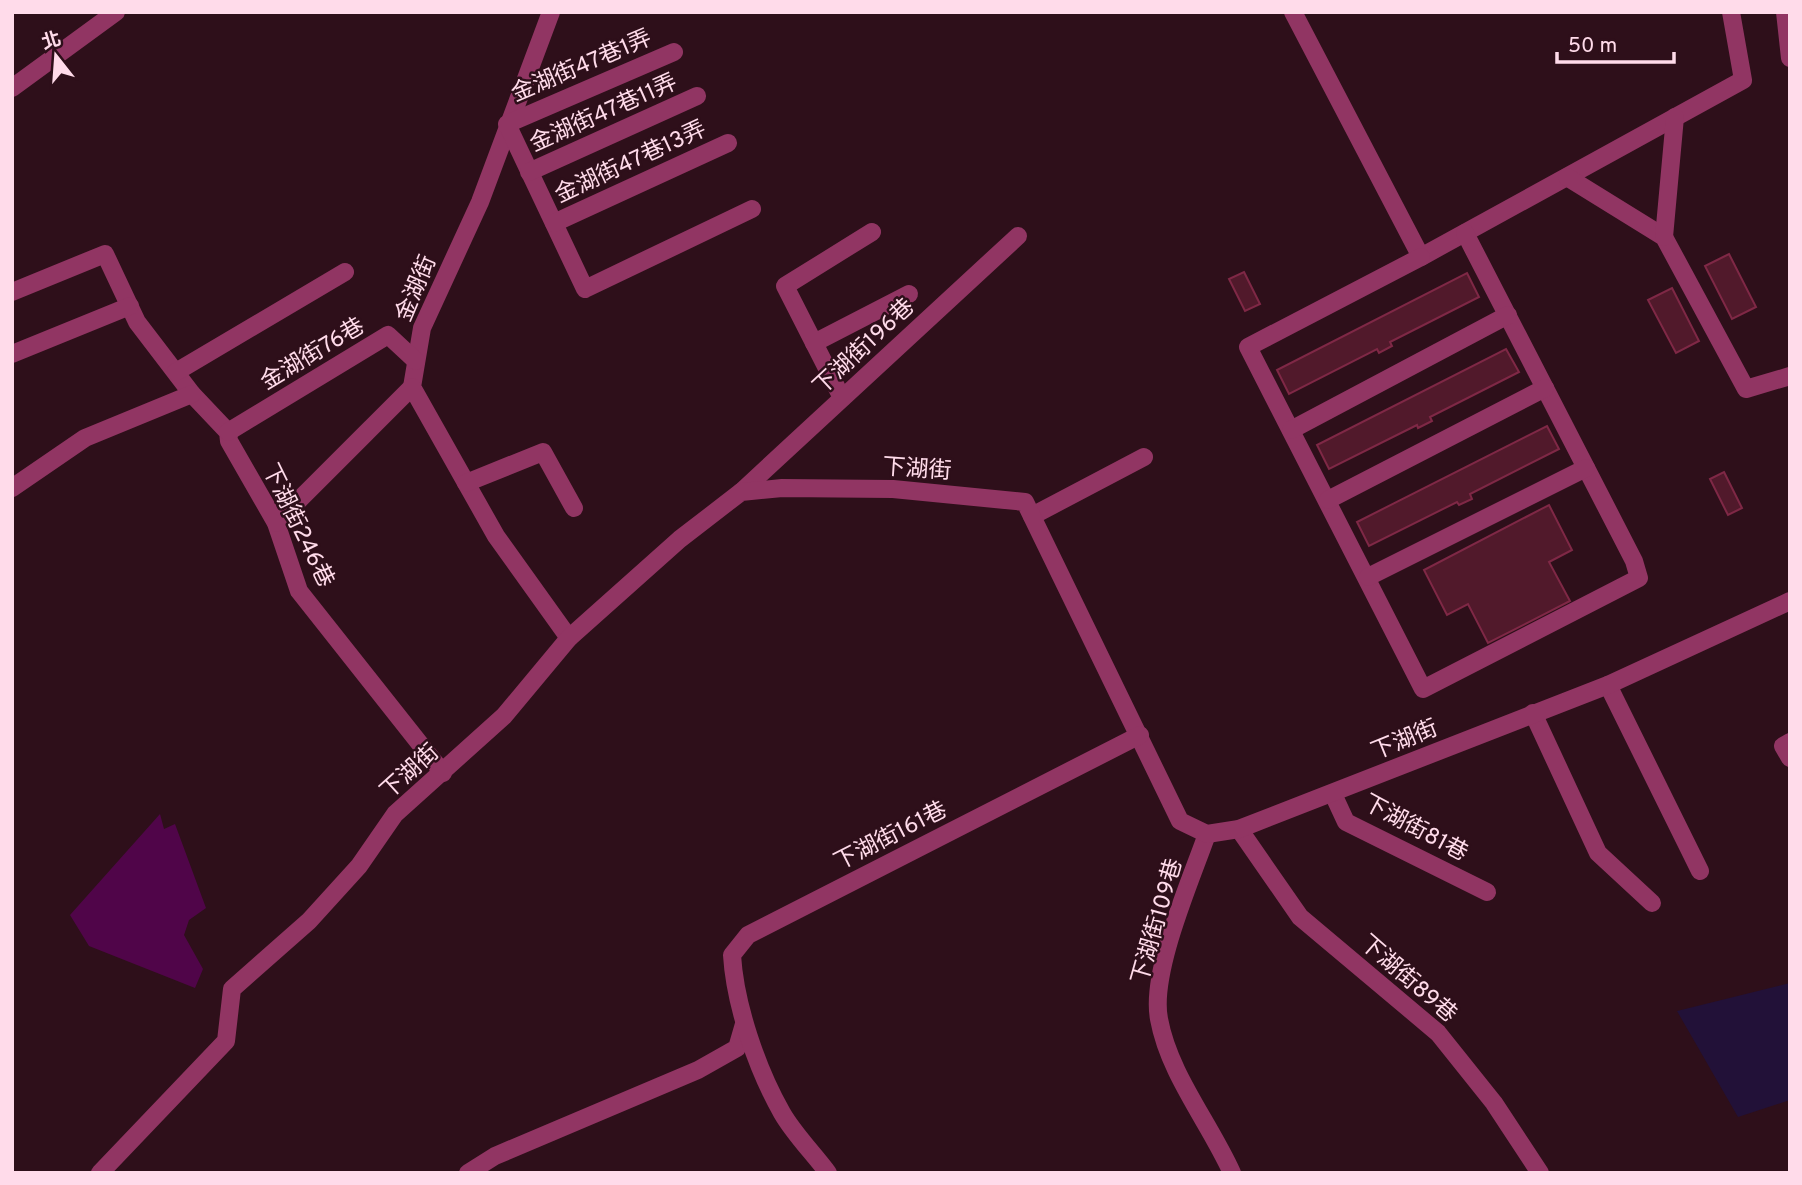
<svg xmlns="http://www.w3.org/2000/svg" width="1802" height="1185" font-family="Overpass,'Noto Sans TC',sans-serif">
	<rect width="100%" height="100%" fill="#2e0f1a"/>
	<path fill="#221138" d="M 1790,983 L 1790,1100 L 1738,1117 L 1677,1011 Z"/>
	<path fill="#500549" d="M 160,814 L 164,829 L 175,824 L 206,908 L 189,920 L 184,935 L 203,969 L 195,988 L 89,946 L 70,915 Z"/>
	<g fill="#51192b" stroke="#7f2846" stroke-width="2">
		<path d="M 1729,254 L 1756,307 L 1732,319 L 1705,266 Z"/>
		<path d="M 1244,272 L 1260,304 L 1245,311 L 1229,279 Z"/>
		<path d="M 1467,273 L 1479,297 L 1390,342 L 1392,346 L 1379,353 L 1377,349 L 1289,394 L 1277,370 Z"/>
		<path d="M 1672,288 L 1699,341 L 1676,353 L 1648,300 Z"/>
		<path d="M 1506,349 L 1519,372 L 1430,417 L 1432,421 L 1418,428 L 1417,425 L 1329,469 L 1317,445 Z"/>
		<path d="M 1547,426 L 1559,449 L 1470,494 L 1472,499 L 1459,505 L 1457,502 L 1369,546 L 1357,522 Z"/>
		<path d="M 1724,472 L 1742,508 L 1728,515 L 1710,479 Z"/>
		<path d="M 1549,505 L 1572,550 L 1549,562 L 1570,601 L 1488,643 L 1468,604 L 1447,615 L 1424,570 Z"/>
	</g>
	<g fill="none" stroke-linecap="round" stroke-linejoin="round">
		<g stroke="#913563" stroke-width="18">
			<path d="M 551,12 L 480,202 L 422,328 L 412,387 L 496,536 L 569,638"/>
			<path d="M 1293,12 L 1421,257 L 1743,80 L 1731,12"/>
			<path d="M 1785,12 L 1790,58"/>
			<path d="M 674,52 L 507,124 L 585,289 L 752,209"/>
			<path d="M 12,88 L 116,12"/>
			<path d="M 529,172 L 697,96"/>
			<path d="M 1567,177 L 1664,237 L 1746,389 L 1790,376"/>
			<path d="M 554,223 L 728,143"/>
			<path d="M 1664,237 L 1675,117"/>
			<path d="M 1421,257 L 1248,347 L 1423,689 L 1639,578 L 1634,561 L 1465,233"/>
			<path d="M 12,292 L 105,254 L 137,322 L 192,394 L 228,432 L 229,441 L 276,523 L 299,591 L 443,773"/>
			<path d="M 814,343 L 909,294"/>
			<path d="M 12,354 L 130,306"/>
			<path d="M 176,372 L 345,272"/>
			<path d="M 842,398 L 785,286 L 872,232"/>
			<path d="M 1291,430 L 1508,315"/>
			<path d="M 228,432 L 388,335 L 416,361"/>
			<path d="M 466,483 L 543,452 L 574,508"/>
			<path d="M 12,488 L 85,438 L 192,394"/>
			<path d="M 741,492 L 1018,236"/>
			<path d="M 1328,500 L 1545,388"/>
			<path d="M 1032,516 L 1144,457"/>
			<path d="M 276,523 L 412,387"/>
			<path d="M 1368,577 L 1586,468"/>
			<path d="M 1608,685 L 1700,871"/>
			<path d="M 1533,713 L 1598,853 L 1652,903"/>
			<path d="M 1790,742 L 1783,746 L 1790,758"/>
			<path d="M 1333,794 L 1346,822 L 1487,892"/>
			<path d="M 1239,829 L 1300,917 L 1438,1033 L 1494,1103 L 1540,1173"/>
			<path d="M 1207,834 C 1191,880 1150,972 1159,1019 C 1169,1074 1209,1122 1232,1173"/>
			<path d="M 100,1173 L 226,1041 L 232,989 L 309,921 L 359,866 L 395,814 L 504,716 L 569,638 L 680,539 L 741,492 L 782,488 L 893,489 L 1025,502 L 1180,821 L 1207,834 L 1239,829 L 1608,685 L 1790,601"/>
			<path d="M 468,1173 L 495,1156 L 698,1070 L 737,1048 L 744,1024"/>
			<path d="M 828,1173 C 814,1154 794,1134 782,1113 C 757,1069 735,1005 732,955 L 748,935 L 1140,735"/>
		</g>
	</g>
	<g text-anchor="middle" stroke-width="5" stroke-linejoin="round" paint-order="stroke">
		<g font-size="23" fill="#ffdbea" stroke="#2e0f1a">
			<text transform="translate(581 65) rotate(-23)" y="8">金湖街47巷1弄</text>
			<text transform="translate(603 112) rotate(-24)" y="8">金湖街47巷11弄</text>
			<text transform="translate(630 161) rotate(-25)" y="8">金湖街47巷13弄</text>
			<text transform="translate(415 288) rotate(-67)" y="8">金湖街</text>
			<text transform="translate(863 346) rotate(-43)" y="8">下湖街196巷</text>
			<text transform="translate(312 353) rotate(-31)" y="8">金湖街76巷</text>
			<text transform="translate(917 468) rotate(4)" y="8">下湖街</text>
			<text transform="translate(299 525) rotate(64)" y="8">下湖街246巷</text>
			<text transform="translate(1404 739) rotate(-22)" y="8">下湖街</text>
			<text transform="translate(409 771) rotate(-42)" y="8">下湖街</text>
			<text transform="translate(1416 827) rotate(28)" y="8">下湖街81巷</text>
			<text transform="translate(890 835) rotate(-27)" y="8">下湖街161巷</text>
			<text transform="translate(1156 921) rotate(-74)" y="8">下湖街109巷</text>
			<text transform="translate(1409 978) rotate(41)" y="8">下湖街89巷</text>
		</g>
	</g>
	<rect width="1802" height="1185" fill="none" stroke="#ffdbea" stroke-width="28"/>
	<g transform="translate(56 56) rotate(343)" stroke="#2e0f1a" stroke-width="5" paint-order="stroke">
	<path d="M0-5L12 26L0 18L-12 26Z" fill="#ffdbea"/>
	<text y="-10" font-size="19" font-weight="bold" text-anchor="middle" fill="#ffdbea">北</text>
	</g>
	<path d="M1557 52v10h117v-10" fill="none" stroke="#ffdbea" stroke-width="3.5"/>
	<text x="1568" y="52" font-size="21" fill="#ffdbea" stroke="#2e0f1a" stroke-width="5" paint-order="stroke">50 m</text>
</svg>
